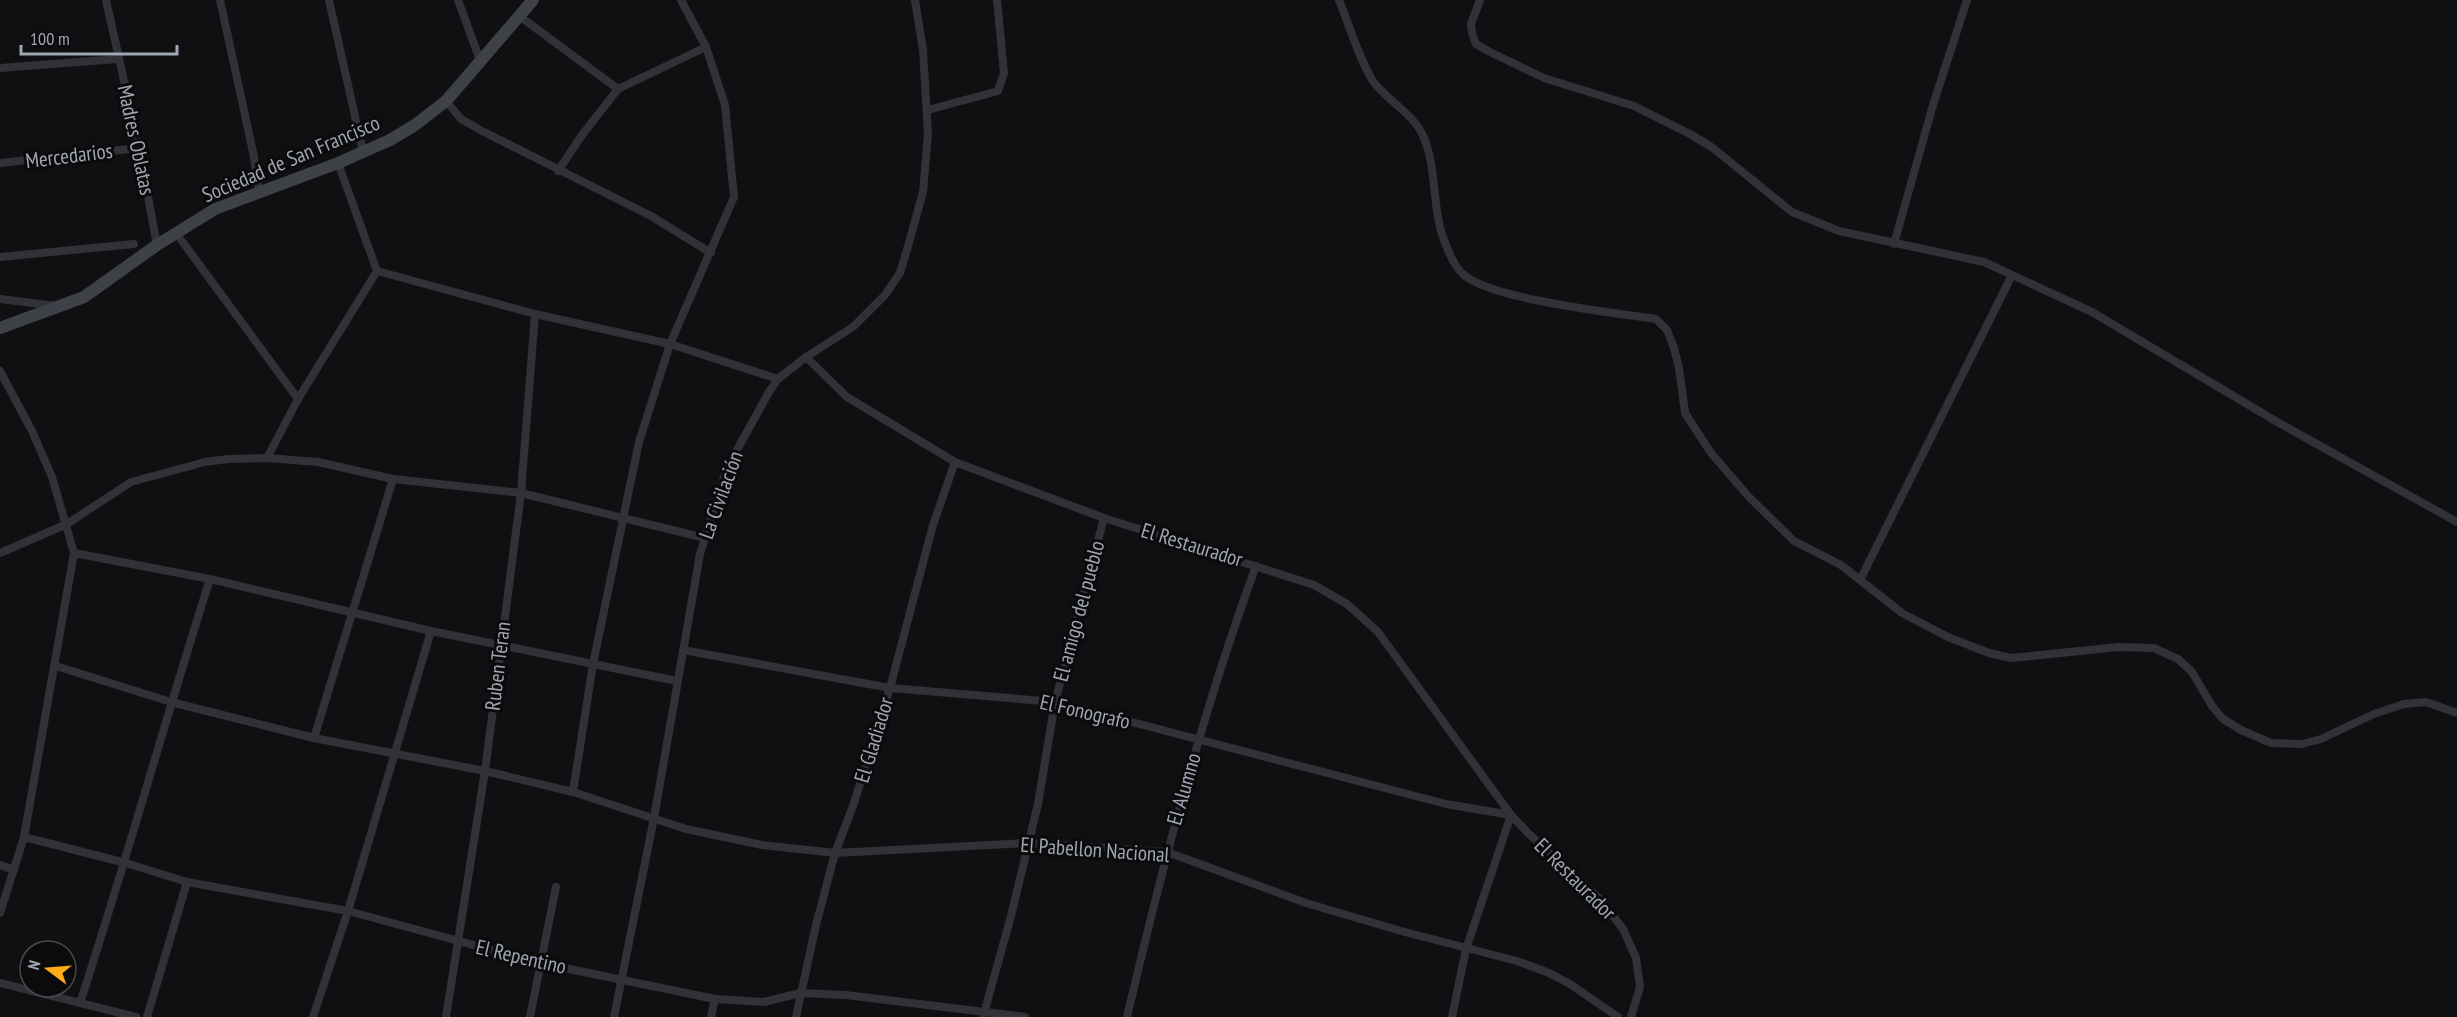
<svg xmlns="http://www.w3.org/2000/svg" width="2457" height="1017" font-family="'PT Sans Narrow',sans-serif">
	<rect width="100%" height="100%" fill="#101012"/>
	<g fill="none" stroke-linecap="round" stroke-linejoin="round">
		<g stroke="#313237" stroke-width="8">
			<path d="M 106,0 L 139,148 L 157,245"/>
			<path d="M 220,0 L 253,152 L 259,191"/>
			<path d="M 329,0 L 363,152"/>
			<path d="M 458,0 L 480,60"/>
			<path d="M 1339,0 C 1348,22 1362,67 1375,84 C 1390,102 1415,115 1424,138 C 1438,172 1431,211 1446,245 C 1449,253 1455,267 1462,273 C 1486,299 1616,313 1656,319 L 1667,330 L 1674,348 L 1679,368 L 1685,413 L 1711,453 L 1749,497 L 1794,541 L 1841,565 L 1902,613 L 1948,637 L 1989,653 L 2011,658 L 2119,647 L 2154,648 L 2178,659 L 2192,672 L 2212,706 L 2223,719 L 2241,730 L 2271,743 L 2302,744 L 2321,739 L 2374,714 L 2404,704 L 2426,702 L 2457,713"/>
			<path d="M 1480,0 L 1471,24 L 1472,33 L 1476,44 L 1490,52 L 1544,78 L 1634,106 L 1690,134 L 1713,148 L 1792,212 L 1839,231 L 1984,262 L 2092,312 L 2279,423 L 2457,522"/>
			<path d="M 518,15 L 618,89"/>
			<path d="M 0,68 L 118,59"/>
			<path d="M 446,101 L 461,119 L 482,131 L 651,216 L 711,253"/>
			<path d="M 928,110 L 998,91 L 1004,73 L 997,0"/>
			<path d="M 0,163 L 139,148"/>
			<path d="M 558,171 L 582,135 L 618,89 L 706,47"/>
			<path d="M 176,233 L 298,399"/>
			<path d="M 1894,244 L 1933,105 L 1967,0"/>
			<path d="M 0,257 L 134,244"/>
			<path d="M 377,271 L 535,314 L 670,344 L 778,379"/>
			<path d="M 0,299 L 56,306"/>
			<path d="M 806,357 L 847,397 L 955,462 L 1104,518 L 1314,585 L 1347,604 L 1378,632 L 1511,815 L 1466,949 L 1452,1017"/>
			<path d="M 0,371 L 32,431 L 52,477 L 74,553 L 24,837 L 0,913"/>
			<path d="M 267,458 L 298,399 L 377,271 L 338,163"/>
			<path d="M 0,553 L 67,524 L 131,482 L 205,462 L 228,459 L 267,458 L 318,462 L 393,479 L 521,493 L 705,538"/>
			<path d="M 74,553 L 210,579 L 431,631 L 677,681"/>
			<path d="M 1860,580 L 2012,275"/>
			<path d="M 683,650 L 890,688 L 1055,702 L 1446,804 L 1511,815 L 1529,834 L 1601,900 L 1623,929 L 1636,958 L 1640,987 L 1631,1017"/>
			<path d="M 56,666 L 171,702 L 314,738 L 485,771 L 573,792 L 686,829 L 762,845 L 835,853 L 1028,843 L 1167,852 L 1306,903 L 1401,931 L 1517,961 L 1549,973 L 1570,984 L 1618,1017"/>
			<path d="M 314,738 L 393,479"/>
			<path d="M 573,792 L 593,664 L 639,442 L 670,344 L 734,197 L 725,105 L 706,47 L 681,0"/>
			<path d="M 24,837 L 126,863 L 187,882 L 348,911 L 540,963 L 715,999 L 764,1002 L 800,993 L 846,995 L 1025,1017"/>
			<path d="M 0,865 L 14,870"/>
			<path d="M 0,983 L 136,1017"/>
			<path d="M 80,1003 C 126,862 165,720 210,579"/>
			<path d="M 147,1017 L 187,882"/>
			<path d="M 313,1017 L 348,911 L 431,631"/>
			<path d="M 446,1017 L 485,771 L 521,493 L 535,314"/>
			<path d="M 530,1017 L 556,887"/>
			<path d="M 614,1017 L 654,818 L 700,554 L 727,468 L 769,392 L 778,379 L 806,357 L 853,327 L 885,295 L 900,273 L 908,246 L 923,192 L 928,134 L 923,50 L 915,0"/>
			<path d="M 711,1017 L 715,999"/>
			<path d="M 796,1017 L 816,925 L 835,853 L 853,806 L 890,688 L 933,525 L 955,462"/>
			<path d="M 983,1017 L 1011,916 L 1038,804 L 1055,702 L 1104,518"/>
			<path d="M 1127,1017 C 1163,864 1202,713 1256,566"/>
		</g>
		<path stroke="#3e4147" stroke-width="12" d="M 0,328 L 84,297 L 157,245 L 215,209 L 338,163 L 390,140 L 415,125 L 446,101 L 533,0"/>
	</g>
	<g text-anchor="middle" stroke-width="6" stroke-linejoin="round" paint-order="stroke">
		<g font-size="21" fill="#a0a6b4" stroke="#0b0b0c">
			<text transform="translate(136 140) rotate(78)" y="7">Madres Oblatas</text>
			<text transform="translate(69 156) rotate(-7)" y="7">Mercedarios</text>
			<text transform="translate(291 159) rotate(-23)" y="7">Sociedad de San Francisco</text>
			<text transform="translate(721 495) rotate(-70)" y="7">La Civilación</text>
			<text transform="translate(1192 545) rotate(17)" y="7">El Restaurador</text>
			<text transform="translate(1079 611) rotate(-75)" y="7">El amigo del pueblo</text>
			<text transform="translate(498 666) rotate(-83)" y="7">Ruben Teran</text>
			<text transform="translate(1085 712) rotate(13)" y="7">El Fonografo</text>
			<text transform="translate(874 740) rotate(-73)" y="7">El Gladiador</text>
			<text transform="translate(1184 789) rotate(-74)" y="7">El Alumno</text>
			<text transform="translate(1095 850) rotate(4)" y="7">El Pabellon Nacional</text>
			<text transform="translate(1575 879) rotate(45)" y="7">El Restaurador</text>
			<text transform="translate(521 957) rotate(13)" y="7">El Repentino</text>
		</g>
	</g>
	<g transform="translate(48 969) rotate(286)"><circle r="28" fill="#0b0b0c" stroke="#47494f" stroke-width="1.5"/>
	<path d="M0-4.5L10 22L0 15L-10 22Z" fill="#ffab1a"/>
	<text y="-9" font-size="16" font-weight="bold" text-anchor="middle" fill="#a0a6b4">N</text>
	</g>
	<path d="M21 45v9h156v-9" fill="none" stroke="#a0a6b4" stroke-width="3"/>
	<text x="30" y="45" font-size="18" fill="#a0a6b4" stroke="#0b0b0c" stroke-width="4.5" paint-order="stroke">100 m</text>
</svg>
